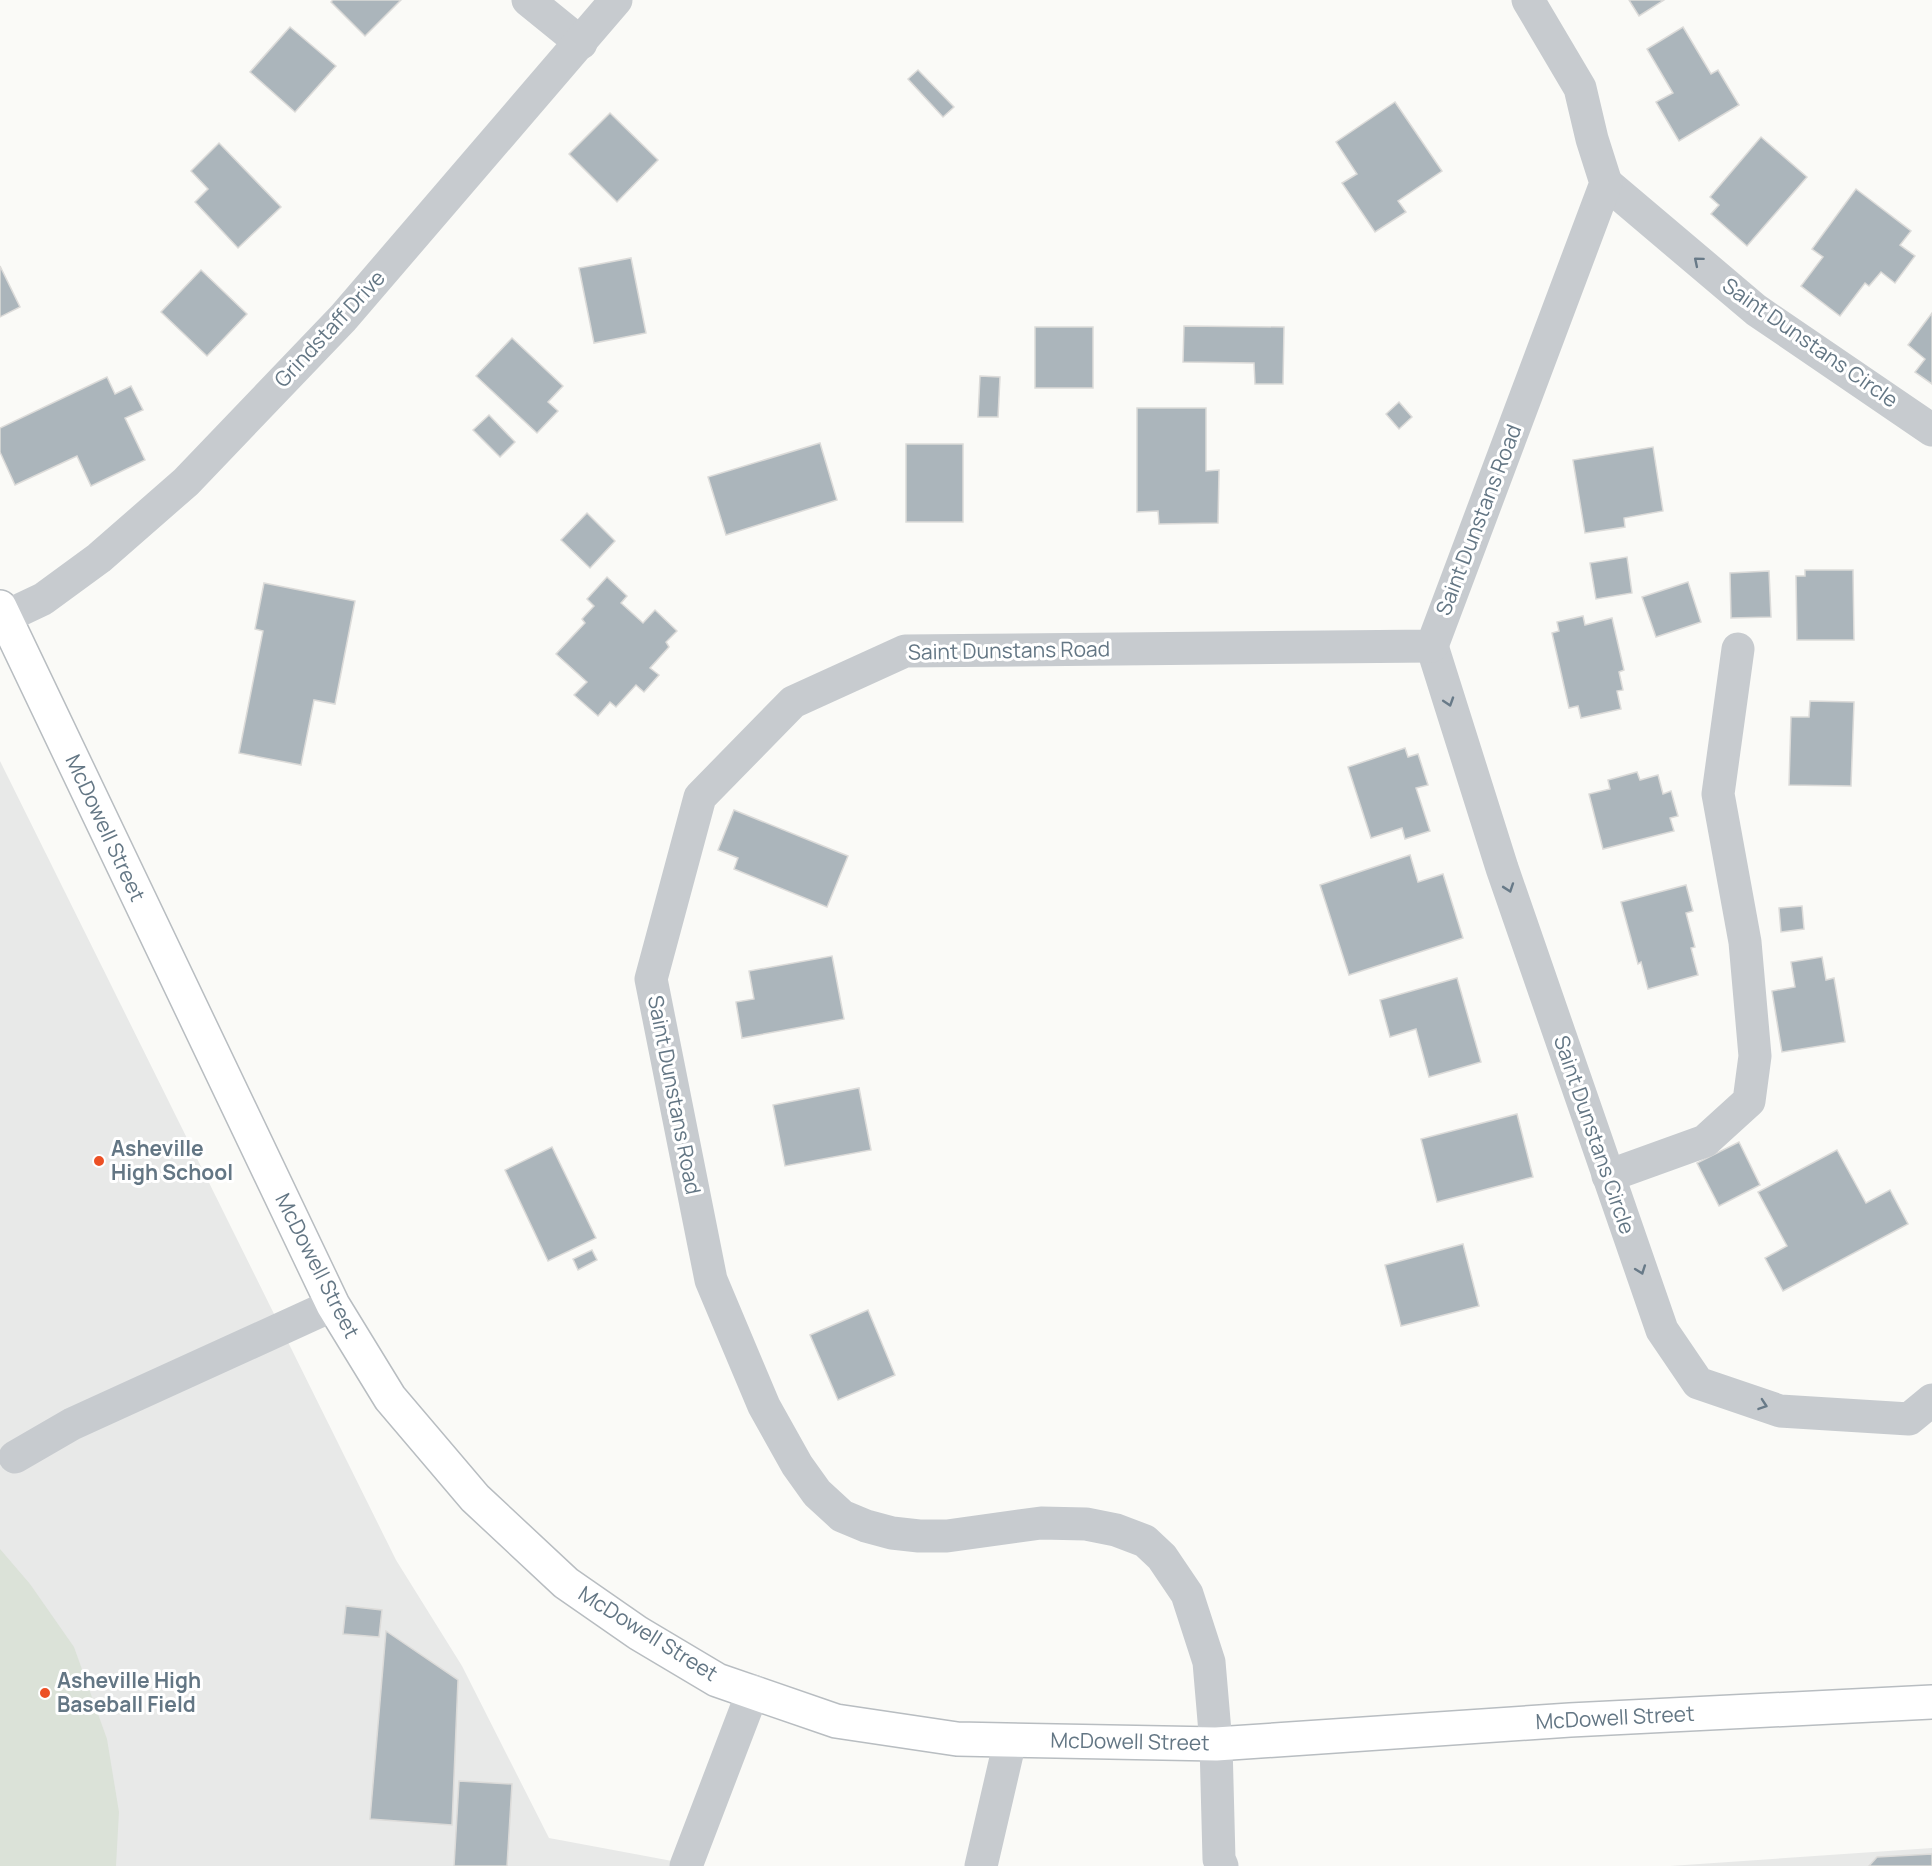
<svg xmlns="http://www.w3.org/2000/svg" width="1932" height="1866" font-family="Manrope,sans-serif">
	<rect width="100%" height="100%" fill="#fafaf7"/>
	<g fill="#e8e9e8">
		<path d="M 0,761 L 396,1560 L 462,1666 L 549,1838 L 699,1866 L 0,1866 Z"/>
		<path d="M 1932,1848 L 1932,1866 L 1670,1866 Z"/>
	</g>
	<path fill="#dbe2d8" d="M 0,1549 L 30,1584 L 74,1647 L 107,1739 L 119,1812 L 116,1866 L 0,1866 Z"/>
	<g fill="#abb5bb" stroke="#dcdbd9" stroke-width="1.5">
		<path d="M 333,0 L 401,0 L 365,36 L 331,2 Z"/>
		<path d="M 1629,0 L 1664,0 L 1639,16 Z"/>
		<path d="M 290,27 L 336,66 L 295,112 L 250,72 Z"/>
		<path d="M 1683,27 L 1711,74 L 1718,70 L 1739,105 L 1679,141 L 1656,102 L 1673,93 L 1647,49 Z"/>
		<path d="M 918,70 L 954,107 L 943,117 L 908,79 Z"/>
		<path d="M 1395,102 L 1442,171 L 1398,201 L 1406,212 L 1375,232 L 1342,183 L 1357,174 L 1336,142 Z"/>
		<path d="M 610,113 L 658,160 L 617,202 L 569,154 Z"/>
		<path d="M 1761,137 L 1807,177 L 1747,246 L 1711,214 L 1719,205 L 1710,197 Z"/>
		<path d="M 219,143 L 281,207 L 238,248 L 195,202 L 208,189 L 191,171 Z"/>
		<path d="M 1856,189 L 1911,231 L 1900,245 L 1915,256 L 1895,283 L 1881,272 L 1869,286 L 1865,283 L 1840,316 L 1801,286 L 1823,257 L 1812,249 Z"/>
		<path d="M 631,258 L 646,333 L 594,343 L 579,268 Z"/>
		<path d="M 0,266 L 20,307 L 0,317 Z"/>
		<path d="M 201,270 L 247,314 L 207,356 L 161,312 Z"/>
		<path d="M 1932,313 L 1932,384 L 1915,372 L 1925,359 L 1908,345 Z"/>
		<path d="M 1184,326 L 1284,327 L 1283,384 L 1255,384 L 1254,363 L 1183,362 Z"/>
		<rect x="1035" y="327" width="58" height="61"/>
		<path d="M 512,338 L 563,386 L 548,402 L 558,411 L 537,433 L 476,376 Z"/>
		<path d="M 980,376 L 1000,377 L 998,417 L 978,417 Z"/>
		<path d="M 107,377 L 115,394 L 131,386 L 143,410 L 125,418 L 145,460 L 91,486 L 77,456 L 15,485 L 0,452 L 0,428 Z"/>
		<path d="M 1399,402 L 1412,417 L 1399,429 L 1386,414 Z"/>
		<path d="M 1137,408 L 1206,408 L 1206,471 L 1219,470 L 1218,523 L 1159,524 L 1158,511 L 1137,512 Z"/>
		<path d="M 489,415 L 515,442 L 500,457 L 473,430 Z"/>
		<path d="M 820,443 L 837,500 L 726,535 L 708,477 Z"/>
		<rect x="906" y="444" width="57" height="78"/>
		<path d="M 1653,447 L 1663,511 L 1624,518 L 1625,527 L 1585,533 L 1573,460 Z"/>
		<path d="M 587,513 L 615,541 L 590,568 L 561,540 Z"/>
		<path d="M 1627,557 L 1632,593 L 1596,599 L 1590,563 Z"/>
		<path d="M 1805,570 L 1853,570 L 1854,640 L 1797,640 L 1796,576 L 1805,576 Z"/>
		<path d="M 1769,571 L 1771,617 L 1731,618 L 1730,573 Z"/>
		<path d="M 607,577 L 627,596 L 621,603 L 643,623 L 655,610 L 677,631 L 666,642 L 669,647 L 650,668 L 659,675 L 644,692 L 636,685 L 616,707 L 610,702 L 598,716 L 574,695 L 587,682 L 556,654 L 585,623 L 582,619 L 594,606 L 587,599 Z"/>
		<path d="M 1688,582 L 1701,622 L 1656,637 L 1642,597 Z"/>
		<path d="M 264,583 L 355,601 L 335,704 L 314,700 L 301,765 L 239,753 L 263,631 L 255,629 Z"/>
		<path d="M 1583,616 L 1585,625 L 1612,618 L 1624,670 L 1619,672 L 1623,690 L 1617,691 L 1621,709 L 1581,718 L 1578,706 L 1569,708 L 1552,633 L 1559,631 L 1557,622 Z"/>
		<path d="M 1810,701 L 1854,702 L 1851,786 L 1789,785 L 1791,717 L 1809,717 Z"/>
		<path d="M 1405,748 L 1408,757 L 1418,754 L 1428,785 L 1416,788 L 1430,831 L 1405,839 L 1402,828 L 1371,838 L 1348,767 Z"/>
		<path d="M 1637,772 L 1640,780 L 1658,775 L 1663,794 L 1671,791 L 1678,816 L 1670,818 L 1674,831 L 1603,849 L 1589,794 L 1610,789 L 1608,780 Z"/>
		<path d="M 734,810 L 848,856 L 827,907 L 734,869 L 738,858 L 718,850 Z"/>
		<path d="M 1410,855 L 1418,882 L 1443,874 L 1463,938 L 1349,975 L 1320,885 Z"/>
		<path d="M 1686,885 L 1693,911 L 1686,913 L 1695,947 L 1691,948 L 1698,975 L 1648,989 L 1641,962 L 1638,964 L 1621,902 Z"/>
		<path d="M 1802,906 L 1804,929 L 1781,932 L 1779,908 Z"/>
		<path d="M 832,956 L 844,1019 L 742,1038 L 736,1002 L 754,999 L 749,971 Z"/>
		<path d="M 1822,957 L 1826,980 L 1834,978 L 1845,1042 L 1782,1052 L 1772,991 L 1795,987 L 1791,962 Z"/>
		<path d="M 1457,978 L 1481,1062 L 1429,1077 L 1416,1029 L 1390,1037 L 1380,1000 Z"/>
		<path d="M 859,1088 L 871,1150 L 785,1166 L 773,1105 Z"/>
		<path d="M 1517,1114 L 1533,1177 L 1437,1202 L 1421,1139 Z"/>
		<path d="M 1739,1142 L 1760,1185 L 1719,1206 L 1697,1163 Z"/>
		<path d="M 552,1147 L 596,1238 L 548,1261 L 505,1170 Z"/>
		<path d="M 1837,1150 L 1866,1203 L 1890,1190 L 1908,1224 L 1783,1291 L 1765,1258 L 1787,1246 L 1758,1192 Z"/>
		<path d="M 1463,1244 L 1479,1306 L 1401,1326 L 1385,1265 Z"/>
		<path d="M 592,1250 L 597,1260 L 578,1270 L 573,1259 Z"/>
		<path d="M 868,1310 L 895,1375 L 838,1400 L 810,1335 Z"/>
		<path d="M 346,1606 L 382,1610 L 379,1637 L 343,1634 Z"/>
		<path d="M 386,1631 L 458,1680 L 452,1825 L 370,1819 Z"/>
		<path d="M 459,1781 L 512,1784 L 507,1866 L 454,1866 Z"/>
		<path d="M 1932,1854 L 1932,1866 L 1869,1866 L 1877,1857 Z"/>
	</g>
	<g fill="none" stroke-linecap="round" stroke-linejoin="round">
		<g stroke="#b8bdc1" stroke-width="36">
			<path id="major" d="M 0,607 L 333,1305 L 390,1398 L 475,1498 L 566,1583 L 638,1633 L 717,1680 L 836,1721 L 957,1739 L 1216,1744 L 1570,1720 L 1932,1702"/>
		</g>
		<g stroke="#c7cbcf" stroke-width="33">
			<path d="M 528,0 L 581,43"/>
			<path d="M 1606,183 L 1756,310 L 1932,430"/>
			<path d="M 5,617 L 43,599 L 99,558 L 186,482 L 343,318 L 616,0"/>
			<path d="M 1432,646 L 1502,868 L 1662,1330 L 1698,1383 L 1780,1411 L 1909,1419 L 1932,1400"/>
			<path d="M 1608,1176 L 1705,1141 L 1749,1101 L 1755,1056 L 1745,942 L 1718,794 L 1738,649"/>
			<path d="M 15,1457 L 72,1424 L 333,1305"/>
			<path d="M 686,1866 L 753,1691"/>
			<path d="M 981,1866 L 1010,1741"/>
			<path d="M 1222,1866 L 1219,1859 L 1216,1744 L 1209,1662 L 1187,1594 L 1162,1557 L 1145,1541 L 1116,1530 L 1086,1524 L 1041,1523 L 947,1536 L 919,1536 L 892,1533 L 866,1526 L 842,1516 L 817,1493 L 797,1465 L 764,1406 L 711,1280 L 651,979 L 700,797 L 793,702 L 905,651 L 1432,646 L 1606,183 L 1592,139 L 1580,88 L 1528,0"/>
		</g>
		<use href="#major" stroke="#fff" stroke-width="33"/>
	</g>
	<defs><path id="oneway-chevron" d="M-2-3.5L2.5 0L-2 3.5" fill="none" stroke-width="1.6" stroke-linecap="round" stroke-linejoin="round" transform="scale(1.5)"/></defs>
	<g stroke="#687a88">
		<use href="#oneway-chevron" transform="translate(1698 261) rotate(-140)"/>
		<use href="#oneway-chevron" transform="translate(1449 702) rotate(72)"/>
		<use href="#oneway-chevron" transform="translate(1509 888) rotate(71)"/>
		<use href="#oneway-chevron" transform="translate(1641 1270) rotate(70)"/>
		<use href="#oneway-chevron" transform="translate(1763 1405) rotate(19)"/>
	</g>
	<g fill="#ec5025" stroke="#fff" stroke-width="2">
		<circle cx="99" cy="1161" r="6"/>
		<circle cx="45" cy="1693" r="6"/>
	</g>
	<g text-anchor="middle" stroke-width="6" stroke-linejoin="round" paint-order="stroke">
		<g font-size="21" fill="#637684" stroke="#fff">
			<text transform="translate(330 329) rotate(-47)" y="7">Grindstaff Drive</text>
			<text transform="translate(1810 343) rotate(35)" y="7">Saint Dunstans Circle</text>
			<text transform="translate(1479 520) rotate(-69)" y="7">Saint Dunstans Road</text>
			<text transform="translate(1009 651) rotate(-1)" y="7">Saint Dunstans Road</text>
			<text transform="translate(105 828) rotate(65)" y="7">McDowell Street</text>
			<text transform="translate(674 1095) rotate(79)" y="7">Saint Dunstans Road</text>
			<text transform="translate(1594 1135) rotate(71)" y="7">Saint Dunstans Circle</text>
			<text transform="translate(317 1266) rotate(63)" y="7">McDowell Street</text>
			<text transform="translate(648 1634) rotate(32)" y="7">McDowell Street</text>
			<text transform="translate(1615 1718) rotate(-3)" y="7">McDowell Street</text>
			<text transform="translate(1130 1742) rotate(1)" y="7">McDowell Street</text>
		</g>
		<g font-size="21" font-weight="bold" fill="#637684" stroke="#fff" text-anchor="start">
			<text x="111" y="1156">Asheville<tspan x="111" dy="24">High School</tspan></text>
			<text x="57" y="1688">Asheville High<tspan x="57" dy="24">Baseball Field</tspan></text>
		</g>
	</g>
</svg>
